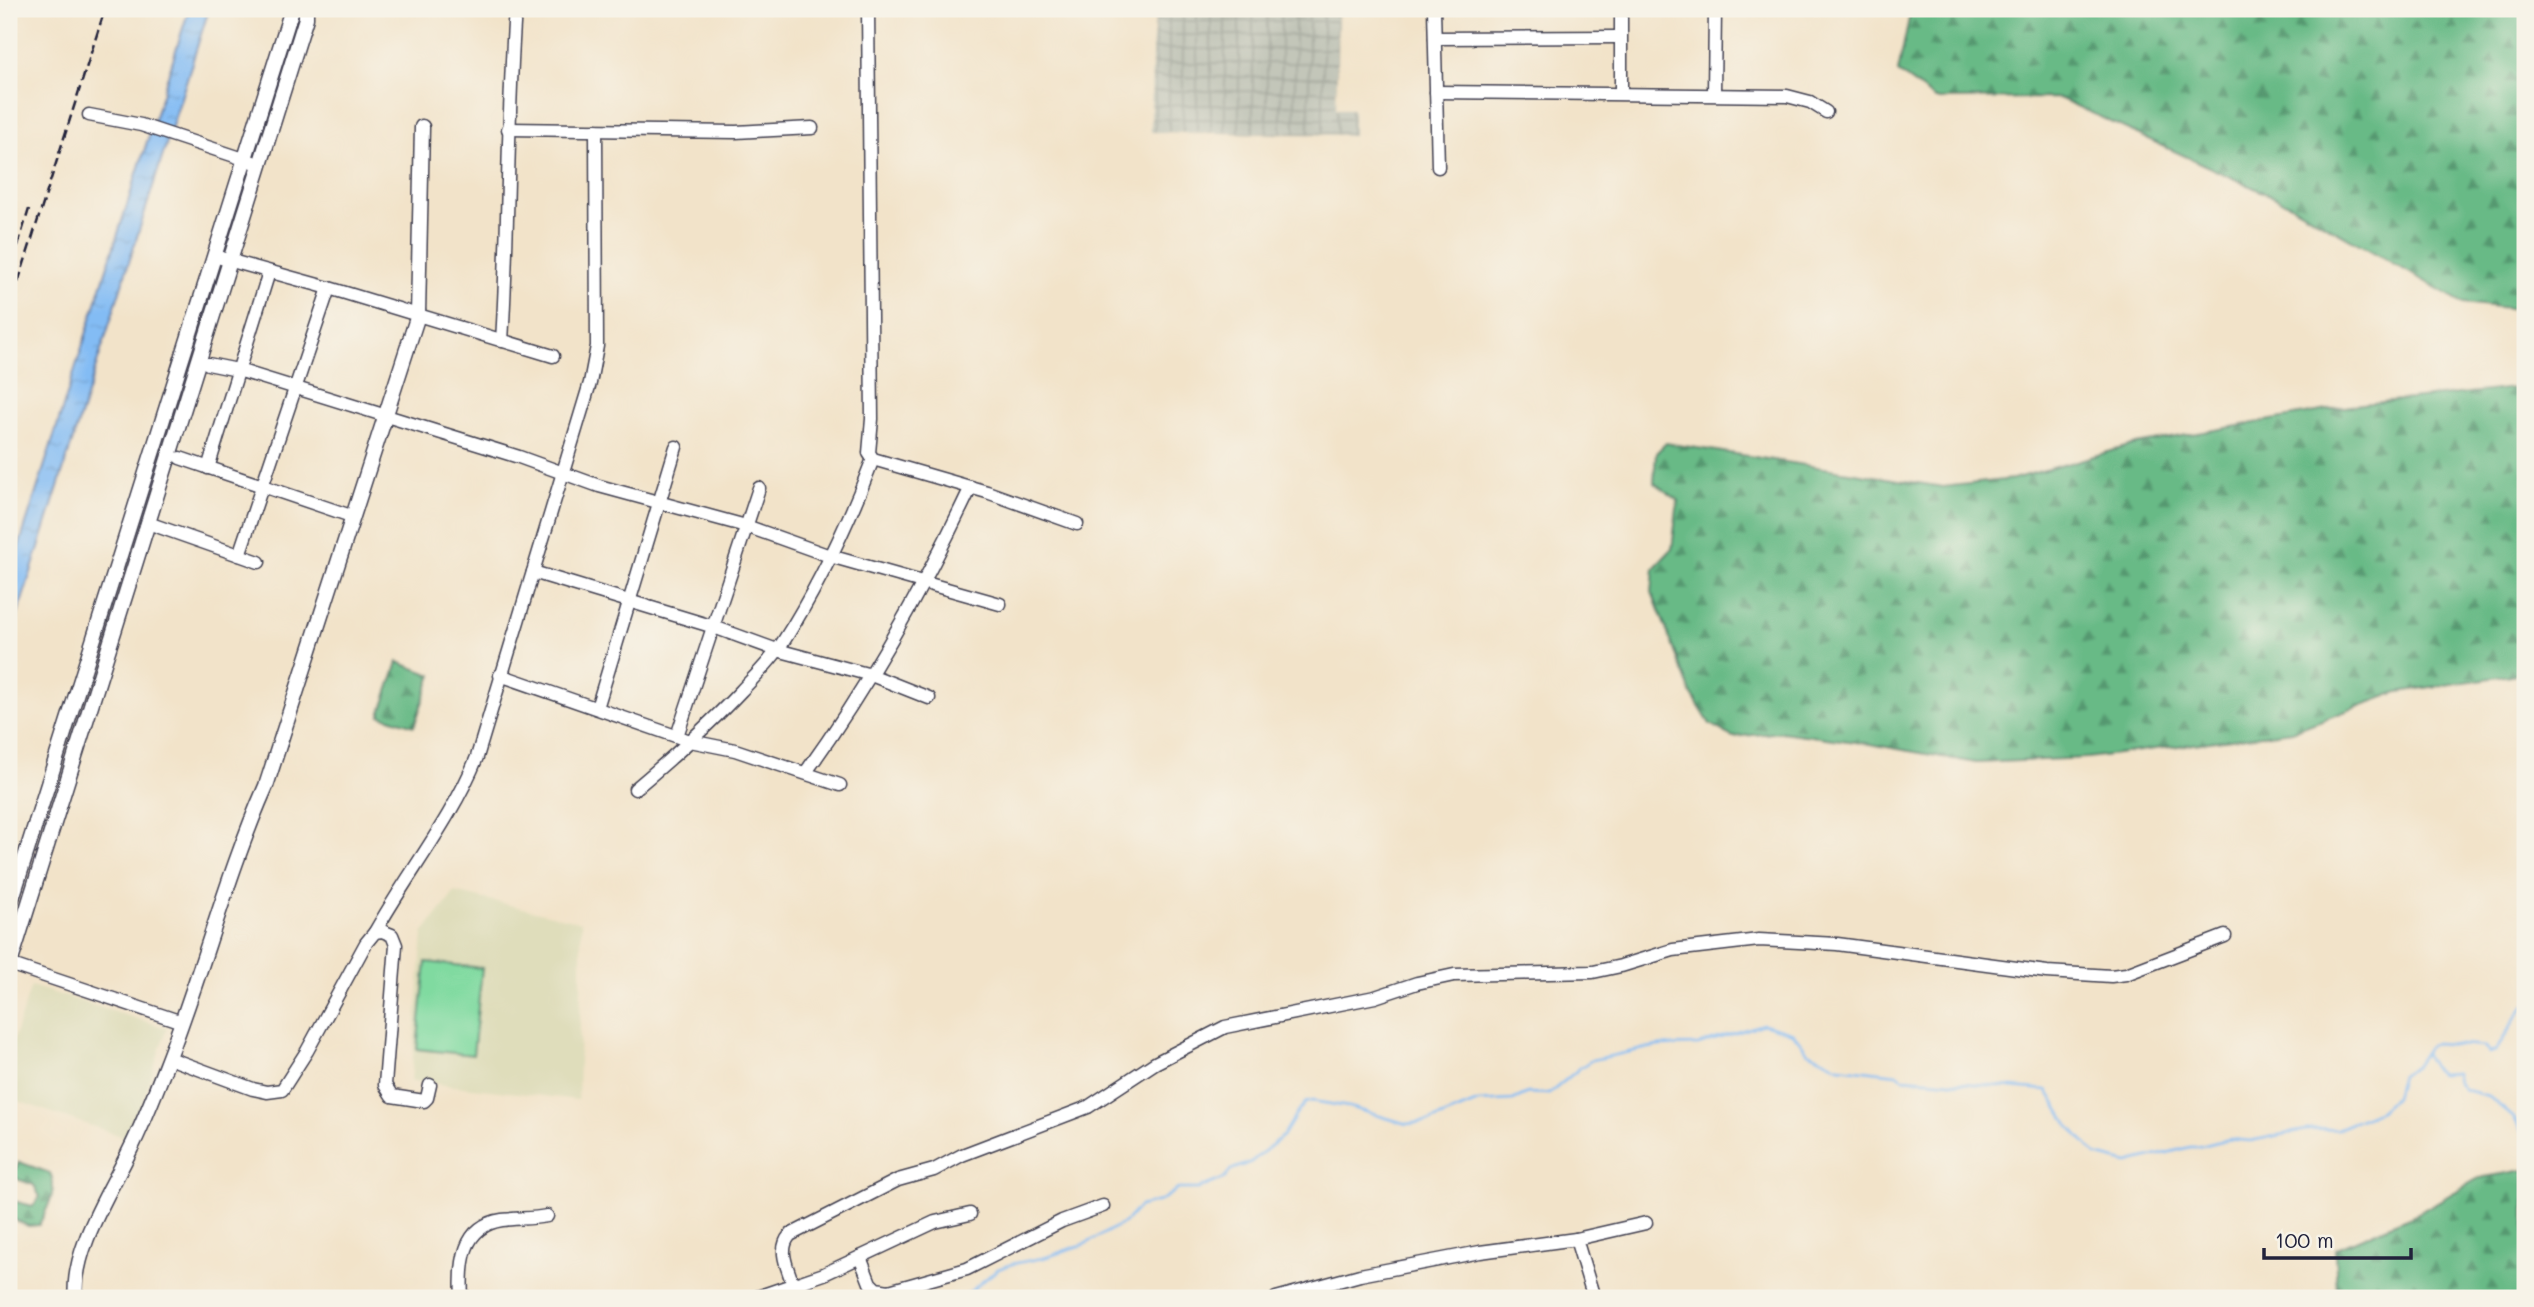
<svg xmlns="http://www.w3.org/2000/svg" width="2534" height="1307" font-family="Mali,sans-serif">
	<defs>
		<pattern id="industrial-grid" width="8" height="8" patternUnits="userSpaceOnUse" patternTransform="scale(1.75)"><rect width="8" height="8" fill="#c3c6b9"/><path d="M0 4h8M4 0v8" fill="none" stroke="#a7aaa0"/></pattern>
		<pattern id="forest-firs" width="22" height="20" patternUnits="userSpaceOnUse" patternTransform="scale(1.75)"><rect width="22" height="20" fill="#68ba86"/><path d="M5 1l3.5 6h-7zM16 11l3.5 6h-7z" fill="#55976f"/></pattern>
		<pattern id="water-ripples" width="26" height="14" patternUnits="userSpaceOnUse" patternTransform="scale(1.75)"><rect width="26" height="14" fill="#83bcf4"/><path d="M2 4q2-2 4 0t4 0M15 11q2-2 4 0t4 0" fill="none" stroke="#71a1d2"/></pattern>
	</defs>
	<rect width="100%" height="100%" fill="#f7f3e8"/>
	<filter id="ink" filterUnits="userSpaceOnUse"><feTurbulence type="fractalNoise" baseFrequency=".0143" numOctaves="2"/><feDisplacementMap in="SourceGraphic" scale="14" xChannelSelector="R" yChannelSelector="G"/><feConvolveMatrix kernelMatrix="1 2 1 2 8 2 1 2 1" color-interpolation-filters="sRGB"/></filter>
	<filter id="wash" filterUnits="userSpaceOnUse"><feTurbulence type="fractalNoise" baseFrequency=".00686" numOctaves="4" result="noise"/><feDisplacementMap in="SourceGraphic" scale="28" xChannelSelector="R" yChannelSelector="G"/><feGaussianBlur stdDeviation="1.57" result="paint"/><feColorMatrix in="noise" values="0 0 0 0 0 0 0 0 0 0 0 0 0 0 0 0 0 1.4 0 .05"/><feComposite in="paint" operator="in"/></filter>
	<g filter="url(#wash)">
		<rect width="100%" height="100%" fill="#f2e3c9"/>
		<g fill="#dfddbb">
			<path d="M 455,892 L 581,922 L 581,988 L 578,1100 L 411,1081 L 423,933 Z"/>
			<path d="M 31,986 L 167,1028 L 130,1139 L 9,1098 L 9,1053 Z"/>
		</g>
		<path fill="url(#industrial-grid)" d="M 1156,9 L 1338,9 L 1336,109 L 1353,109 L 1353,135 L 1151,132 L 1152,50 Z"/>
		<g fill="url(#forest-firs)" stroke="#456e60" stroke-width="2">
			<path d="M 1911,9 L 2525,9 L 2525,310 L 2463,303 L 2287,203 L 2059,98 L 1935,99 L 1898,72 Z"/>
			<path d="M 2525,387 L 2525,673 L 2398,692 L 2292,731 L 2087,758 L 1976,763 L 1870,744 L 1782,732 L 1733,737 L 1710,724 L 1691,693 L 1652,592 L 1654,568 L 1672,549 L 1678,500 L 1654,483 L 1656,453 L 1666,443 L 1943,487 L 2013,479 L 2136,444 L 2362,404 Z"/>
			<path d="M 398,662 L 432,675 L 414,726 L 380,715 Z"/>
			<path d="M 19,1162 L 50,1173 C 59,1190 46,1210 39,1225 L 28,1226 L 9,1217 L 9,1200 L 33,1206 L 40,1197 L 34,1185 L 17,1179 L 14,1173 Z"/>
			<path d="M 2525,1170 L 2525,1298 L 2333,1298 L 2337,1292 L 2335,1249 L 2418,1213 L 2479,1178 Z"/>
		</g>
		<path fill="#80daa0" stroke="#517e6e" stroke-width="2" d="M 426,962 L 482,968 L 473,1055 L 417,1049 Z"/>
		<path fill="url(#water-ripples)" stroke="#526f98" stroke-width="2" d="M 189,9 L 209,9 L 9,642 L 9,578 Z"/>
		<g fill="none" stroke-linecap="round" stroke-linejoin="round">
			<g stroke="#83bcf4" stroke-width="2.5">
				<path d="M 2424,1053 L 2432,1067 L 2440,1074 L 2456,1073 L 2458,1082 L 2465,1090 L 2488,1096 L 2514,1118 L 2525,1138"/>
				<path d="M 962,1298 L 998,1269 L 1012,1264 L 1047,1257 L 1087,1243 L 1125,1222 L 1140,1206 L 1160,1201 L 1178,1189 L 1198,1189 L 1225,1178 L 1231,1170 L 1251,1162 L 1283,1136 L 1297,1113 L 1305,1103 L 1312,1101 L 1349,1107 L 1407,1124 L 1431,1121 L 1478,1102 L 1513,1100 L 1528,1093 L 1549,1094 L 1581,1067 L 1592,1060 L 1658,1046 L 1698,1045 L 1763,1024 L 1793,1033 L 1807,1051 L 1839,1067 L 1897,1074 L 1903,1078 L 2047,1090 L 2067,1123 L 2096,1155 L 2128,1163 L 2190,1147 L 2197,1147 L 2229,1139 L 2250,1141 L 2306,1130 L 2337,1129 L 2380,1111 L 2395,1097 L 2401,1075 L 2415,1066 L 2428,1047 L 2435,1043 L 2485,1047 L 2489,1053 L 2496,1051 L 2518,1014 L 2525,1005"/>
			</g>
		</g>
	</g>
	<g filter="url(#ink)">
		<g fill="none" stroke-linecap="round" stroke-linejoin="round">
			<g stroke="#413f50" stroke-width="15">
				<g id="minor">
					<path d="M 868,9 L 872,419 L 869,453 L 873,459 L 987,492 L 1077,524"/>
					<path d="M 1434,9 L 1438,167"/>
					<path d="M 1435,38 L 1620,37"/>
					<path d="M 1436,92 L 1787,96 L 1810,102 L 1826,112"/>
					<path d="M 1621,93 L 1621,9"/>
					<path d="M 1714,94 L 1715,9"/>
					<path d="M 89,115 L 141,125 L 253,162"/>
					<path d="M 508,129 L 736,132 L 812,128"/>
					<path d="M 221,258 L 329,288 L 553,356"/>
					<path d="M 502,341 C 509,230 507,119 515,9"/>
					<path d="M 208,364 L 238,370 L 519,457 L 599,486 L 746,526 L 830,556 L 1000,604"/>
					<path d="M 180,458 L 351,516"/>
					<path d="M 208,468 L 269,272"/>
					<path d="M 148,523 L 259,562"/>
					<path d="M 239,555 L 329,288"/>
					<path d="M 533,572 L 711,626 L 777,650 L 871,675 L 929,698"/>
					<path d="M 500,675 L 690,741 L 735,750 L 840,785"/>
					<path d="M 597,708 L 676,447"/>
					<path d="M 677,736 L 759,488"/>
					<path d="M 806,772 C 870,683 924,587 971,487"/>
					<path d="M 635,789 C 672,758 708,726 741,691 C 756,675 772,660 783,642 C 818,587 850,519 873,459"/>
					<path d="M 375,932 C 408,873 452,819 477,757 L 590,383 L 597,346 L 596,130"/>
					<path d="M 9,964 L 182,1022"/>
					<path d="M 169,1058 L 253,1089 L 267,1092 L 282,1090 L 307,1051 L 366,943 L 375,932 L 382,931 L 392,935 L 396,945 L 385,1085 L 392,1096 L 424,1101 L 427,1098 L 430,1085"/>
					<path d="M 1576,1239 L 1646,1223"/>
					<path d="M 860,1257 L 870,1283 L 876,1289 L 889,1291 L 967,1269 L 1062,1221 L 1103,1206"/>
					<path d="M 793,1285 C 788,1268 777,1250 790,1235 L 898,1180 L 934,1170 L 962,1155 L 1088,1107 L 1155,1063 L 1225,1027 L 1375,997 L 1417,983 L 1454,975 L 1593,972 L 1621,966 L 1673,950 L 1759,940 L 1837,944 L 2047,972 L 2111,976 L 2126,974 L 2225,936"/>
					<path d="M 462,1298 C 460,1264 462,1226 502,1220 C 517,1218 532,1219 547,1216"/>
					<path d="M 754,1298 L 824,1274 L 935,1222 L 970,1214"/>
					<path d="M 1276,1298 L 1360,1275 L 1480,1252 L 1576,1239 L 1594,1298"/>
				</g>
			</g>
			<g stroke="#413f50" stroke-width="17">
				<g id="tertiary">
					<path d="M 9,908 L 292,9"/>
					<path d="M 9,967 L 306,18 L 306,9"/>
					<path d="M 76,1298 C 71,1251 110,1192 130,1150 C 145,1120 157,1088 169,1057 C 204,967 227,874 266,786 L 418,315 L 422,127"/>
				</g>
			</g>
			<use href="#minor" stroke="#fff" stroke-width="12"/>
			<use href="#tertiary" stroke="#fff" stroke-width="14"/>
			<g stroke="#22223b" stroke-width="2.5" stroke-dasharray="10 5" stroke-linecap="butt">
				<path d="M 9,62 L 13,85 L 9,181"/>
				<path d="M 9,275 L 29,209"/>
				<path d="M 9,311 L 105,9"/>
			</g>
		</g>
	</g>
	<rect width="2534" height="1307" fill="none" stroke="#f7f3e8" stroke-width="35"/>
	<path d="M2264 1248v10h147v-10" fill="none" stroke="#22223b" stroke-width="3.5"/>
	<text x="2275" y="1248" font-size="21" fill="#22223b" stroke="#f7f3e8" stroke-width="5" paint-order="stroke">100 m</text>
</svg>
